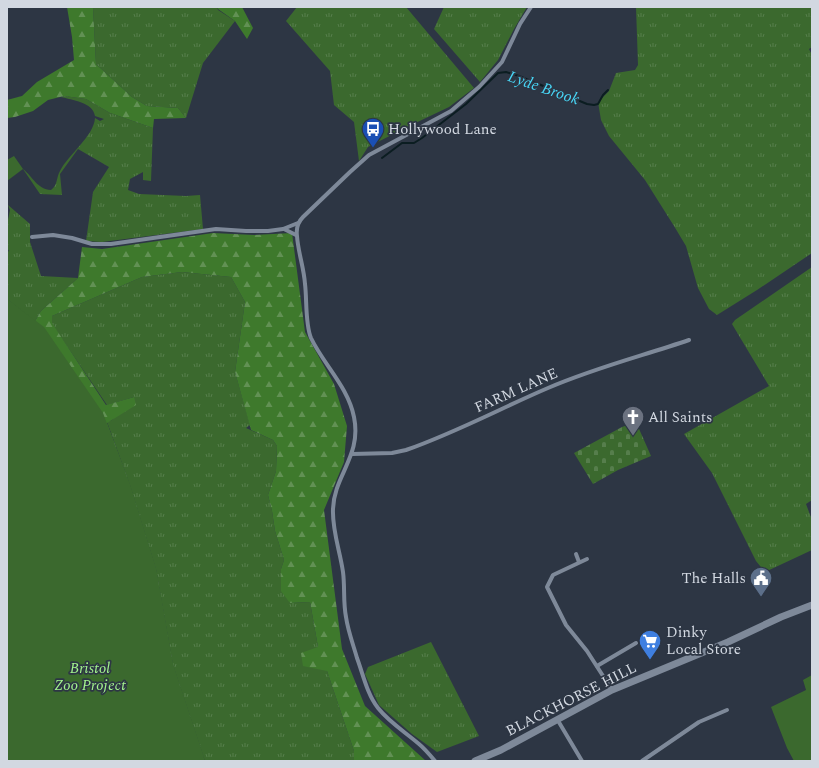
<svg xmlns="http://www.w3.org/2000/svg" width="819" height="768" font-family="Spectral,serif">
	<defs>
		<pattern id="grass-tufts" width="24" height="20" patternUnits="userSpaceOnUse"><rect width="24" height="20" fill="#3b692e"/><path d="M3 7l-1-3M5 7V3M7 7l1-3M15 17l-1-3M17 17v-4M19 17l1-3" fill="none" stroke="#567e4c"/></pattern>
		<pattern id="forest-firs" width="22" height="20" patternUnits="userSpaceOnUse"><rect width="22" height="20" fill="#3e792c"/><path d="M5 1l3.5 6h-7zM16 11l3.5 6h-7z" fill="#629154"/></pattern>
		<pattern id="cemetery-stones" width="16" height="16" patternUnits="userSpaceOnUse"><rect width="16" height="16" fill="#3b692e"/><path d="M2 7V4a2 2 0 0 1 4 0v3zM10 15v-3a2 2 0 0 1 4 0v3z" fill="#567e4c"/></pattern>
	</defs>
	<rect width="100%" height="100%" fill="#2d3644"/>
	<g fill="url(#grass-tufts)">
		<path d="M 93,7 L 217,7 L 218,10 L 235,21 L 203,63 L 186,118 L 178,108 L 147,106 L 132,97 L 96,64 Z"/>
		<path d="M 297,7 L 406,7 L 474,88 L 449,107 L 407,127 L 368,147 L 359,161 L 354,122 L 334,105 L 330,71 L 286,21 Z"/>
		<path d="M 444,7 L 527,7 L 514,29 L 498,60 L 480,82 L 434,29 Z"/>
		<path d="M 636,7 L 812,7 L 812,47 L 809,49 L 812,55 L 812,253 L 757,290 L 717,315 L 709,309 L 698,288 L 686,246 L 674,226 L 645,180 L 609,136 L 601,120 L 598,102 L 609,91 L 616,73 L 635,70 L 638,65 Z"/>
		<path d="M 64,96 L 86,99 L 110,113 L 153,128 L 151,181 L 143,180 L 143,172 L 130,179 L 128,190 L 139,194 L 186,196 L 200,195 L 203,229 L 102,242 L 86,241 L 93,192 L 109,167 L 78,149 L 60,174 L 62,195 L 40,194 L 23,169 C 33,177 37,189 51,190 C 58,185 56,178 60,171 C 68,155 94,136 95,118 L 100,121 L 104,119 L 95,116 C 93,102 72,100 61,97 Z"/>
		<path d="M 8,205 L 30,224 L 30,242 L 41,276 L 78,278 L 41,311 L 35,321 L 7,299 L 7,252 L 9,251 L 7,248 L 7,225 L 10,210 Z"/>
		<path d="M 812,267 L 812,500 L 806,504 L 812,520 L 812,550 L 765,572 L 756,561 L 712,473 L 684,434 L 769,386 L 732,324 L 735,320 Z"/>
		<path d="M 182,272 L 231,277 L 245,302 L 235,372 L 250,425 L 246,428 L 273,440 L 277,446 L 276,471 L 268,495 L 272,511 L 275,531 L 284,560 L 281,569 L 290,603 L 310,602 L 318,647 L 327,671 L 354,751 L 354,761 L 205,761 L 173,665 L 156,569 L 130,485 L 107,422 L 112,420 L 134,397 L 107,405 L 52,324 L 52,316 L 142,277 Z"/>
		<path d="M 431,642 L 479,736 L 437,752 L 412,734 L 379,705 L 365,674 L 368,667 Z"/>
	</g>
	<g fill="url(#forest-firs)">
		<path d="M 67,7 L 93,7 L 96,64 L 132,97 L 147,106 L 178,108 L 186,118 L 154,119 L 153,128 L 110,113 L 86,99 L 64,96 L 48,100 L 33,111 L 15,117 L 7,118 L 7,100 L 22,96 L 37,82 L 74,60 L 72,37 Z"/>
		<path d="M 217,7 L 242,7 L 253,28 L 247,39 L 235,21 L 218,9 Z"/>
		<path d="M 213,233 L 254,235 L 292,233 L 305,332 L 334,384 L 347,426 L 344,462 L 324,510 L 342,649 L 365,706 L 426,761 L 354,761 L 354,751 L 327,671 L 303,666 L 301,653 L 318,647 L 310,602 L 290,603 L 281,591 L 281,569 L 284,560 L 275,531 L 272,511 L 268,495 L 276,471 L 277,446 L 273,440 L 251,430 L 235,372 L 245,302 L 231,277 L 182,272 L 142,277 L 52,316 L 52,323 L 106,405 L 134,397 L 136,405 L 107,423 L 130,485 L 156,569 L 173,665 L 205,761 L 7,299 L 35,321 L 41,311 L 78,278 L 82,247 L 102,249 Z"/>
	</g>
	<path fill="url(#cemetery-stones)" d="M 636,422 L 651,456 L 618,470 L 593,484 L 574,453 L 622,427 Z"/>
	<g fill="#3b692e">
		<path d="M 14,156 L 23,169 L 7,181 L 7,160 Z"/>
		<path d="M 7,299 L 44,327 L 103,413 L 130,485 L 156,569 L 173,665 L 205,761 L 7,761 Z"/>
		<path d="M 812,675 L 812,761 L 794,761 L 787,748 L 771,707 L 806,690 L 803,680 Z"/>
	</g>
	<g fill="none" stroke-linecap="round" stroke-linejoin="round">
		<path stroke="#0b1d21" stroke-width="2" d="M 382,158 L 402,143 L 414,143 L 422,138 L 466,104 L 498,73 L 506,72 L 519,76 L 587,104 L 594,105 L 598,104 L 603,95 L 608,90"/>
		<g stroke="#7e8999" stroke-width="4">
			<path d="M 284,229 L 296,235"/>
			<path d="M 32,237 L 53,235 L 72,238 L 92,244 L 111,244 L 216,229 L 246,231 L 268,231 L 283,229 L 298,223"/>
			<path d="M 352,454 L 392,453 L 406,450 C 455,433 501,408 548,388 C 594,368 642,356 689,340"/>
			<path d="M 576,554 L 579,562"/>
			<path d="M 587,559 L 553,575 L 547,587 L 566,625 L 587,651 L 612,690"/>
			<path d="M 597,666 L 636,643"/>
			<path d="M 557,719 L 582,761"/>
			<path d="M 435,761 C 430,755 425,749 419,744 C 405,732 389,722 378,708 C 367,694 363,674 357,658 C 353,644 348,631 346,617 C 343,602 345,587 343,572 C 340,551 332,530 333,509 C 334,475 362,456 354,417 C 348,387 324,365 311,338 C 305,324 307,299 305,284 C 304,268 298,252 297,236 C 296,229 298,222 303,217 L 350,172 L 369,155 L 451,111 L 479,87 L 502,62 L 520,24 L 531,7"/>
			<path d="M 642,761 L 699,722 L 727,710"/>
		</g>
		<path stroke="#7e8999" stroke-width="7" d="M 475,761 L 501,750 L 612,690 L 728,642 L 781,617 L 812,605"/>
	</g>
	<defs>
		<g id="bus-pin" transform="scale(1.15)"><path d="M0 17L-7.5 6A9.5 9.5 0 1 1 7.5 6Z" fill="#1a4fb4" stroke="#2d3644"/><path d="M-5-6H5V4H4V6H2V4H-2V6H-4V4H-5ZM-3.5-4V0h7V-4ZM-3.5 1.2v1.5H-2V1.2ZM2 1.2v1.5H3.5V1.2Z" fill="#fff"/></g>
		<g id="church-pin" transform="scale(1.15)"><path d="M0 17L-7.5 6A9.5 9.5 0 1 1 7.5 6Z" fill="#6b7280" stroke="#2d3644"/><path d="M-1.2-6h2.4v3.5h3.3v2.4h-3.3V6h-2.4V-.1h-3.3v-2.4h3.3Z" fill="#fff"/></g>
		<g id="civic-pin" transform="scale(1.15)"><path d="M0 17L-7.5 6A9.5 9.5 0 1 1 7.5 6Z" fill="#5c6f8a" stroke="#2d3644"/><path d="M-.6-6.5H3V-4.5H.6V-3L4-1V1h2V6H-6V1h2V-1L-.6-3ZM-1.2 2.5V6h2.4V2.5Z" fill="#fff"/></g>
		<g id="supermarket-pin" transform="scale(1.15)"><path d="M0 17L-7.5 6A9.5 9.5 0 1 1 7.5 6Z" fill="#3f7fe0" stroke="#2d3644"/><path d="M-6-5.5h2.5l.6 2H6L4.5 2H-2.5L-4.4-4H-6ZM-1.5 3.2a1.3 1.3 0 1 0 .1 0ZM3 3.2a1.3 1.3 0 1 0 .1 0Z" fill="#fff"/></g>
	</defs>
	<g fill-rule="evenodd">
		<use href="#bus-pin" x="373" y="129"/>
		<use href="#church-pin" x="633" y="417"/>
		<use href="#civic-pin" x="761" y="578"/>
		<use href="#supermarket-pin" x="650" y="641"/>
	</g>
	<g text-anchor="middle" stroke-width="3.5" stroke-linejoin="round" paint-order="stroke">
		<g font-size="15" fill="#d2d8e1" stroke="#2d3644" text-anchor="start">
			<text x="388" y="134">Hollywood Lane</text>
			<text x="648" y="422">All Saints</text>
			<text x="746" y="583" text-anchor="end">The Halls</text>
			<text x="666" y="637">Dinky<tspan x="666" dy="17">Local Store</tspan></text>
		</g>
		<g font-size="15" fill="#d2d8e1" stroke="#2d3644">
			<text transform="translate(516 390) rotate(-24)" y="5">FARM LANE</text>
			<text transform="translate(571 699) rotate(-27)" y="5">BLACKHORSE HILL</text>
		</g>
		<g font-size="15" font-style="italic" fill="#a3f48d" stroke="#2d3644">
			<text x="90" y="673">Bristol<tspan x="90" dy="17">Zoo Project</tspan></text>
		</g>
		<g font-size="16" font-style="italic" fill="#48d6f6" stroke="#2d3644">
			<text transform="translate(544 87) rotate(19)" y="6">Lyde Brook</text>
		</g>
	</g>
	<rect width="819" height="768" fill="none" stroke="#d2d8e1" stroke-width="16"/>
</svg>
